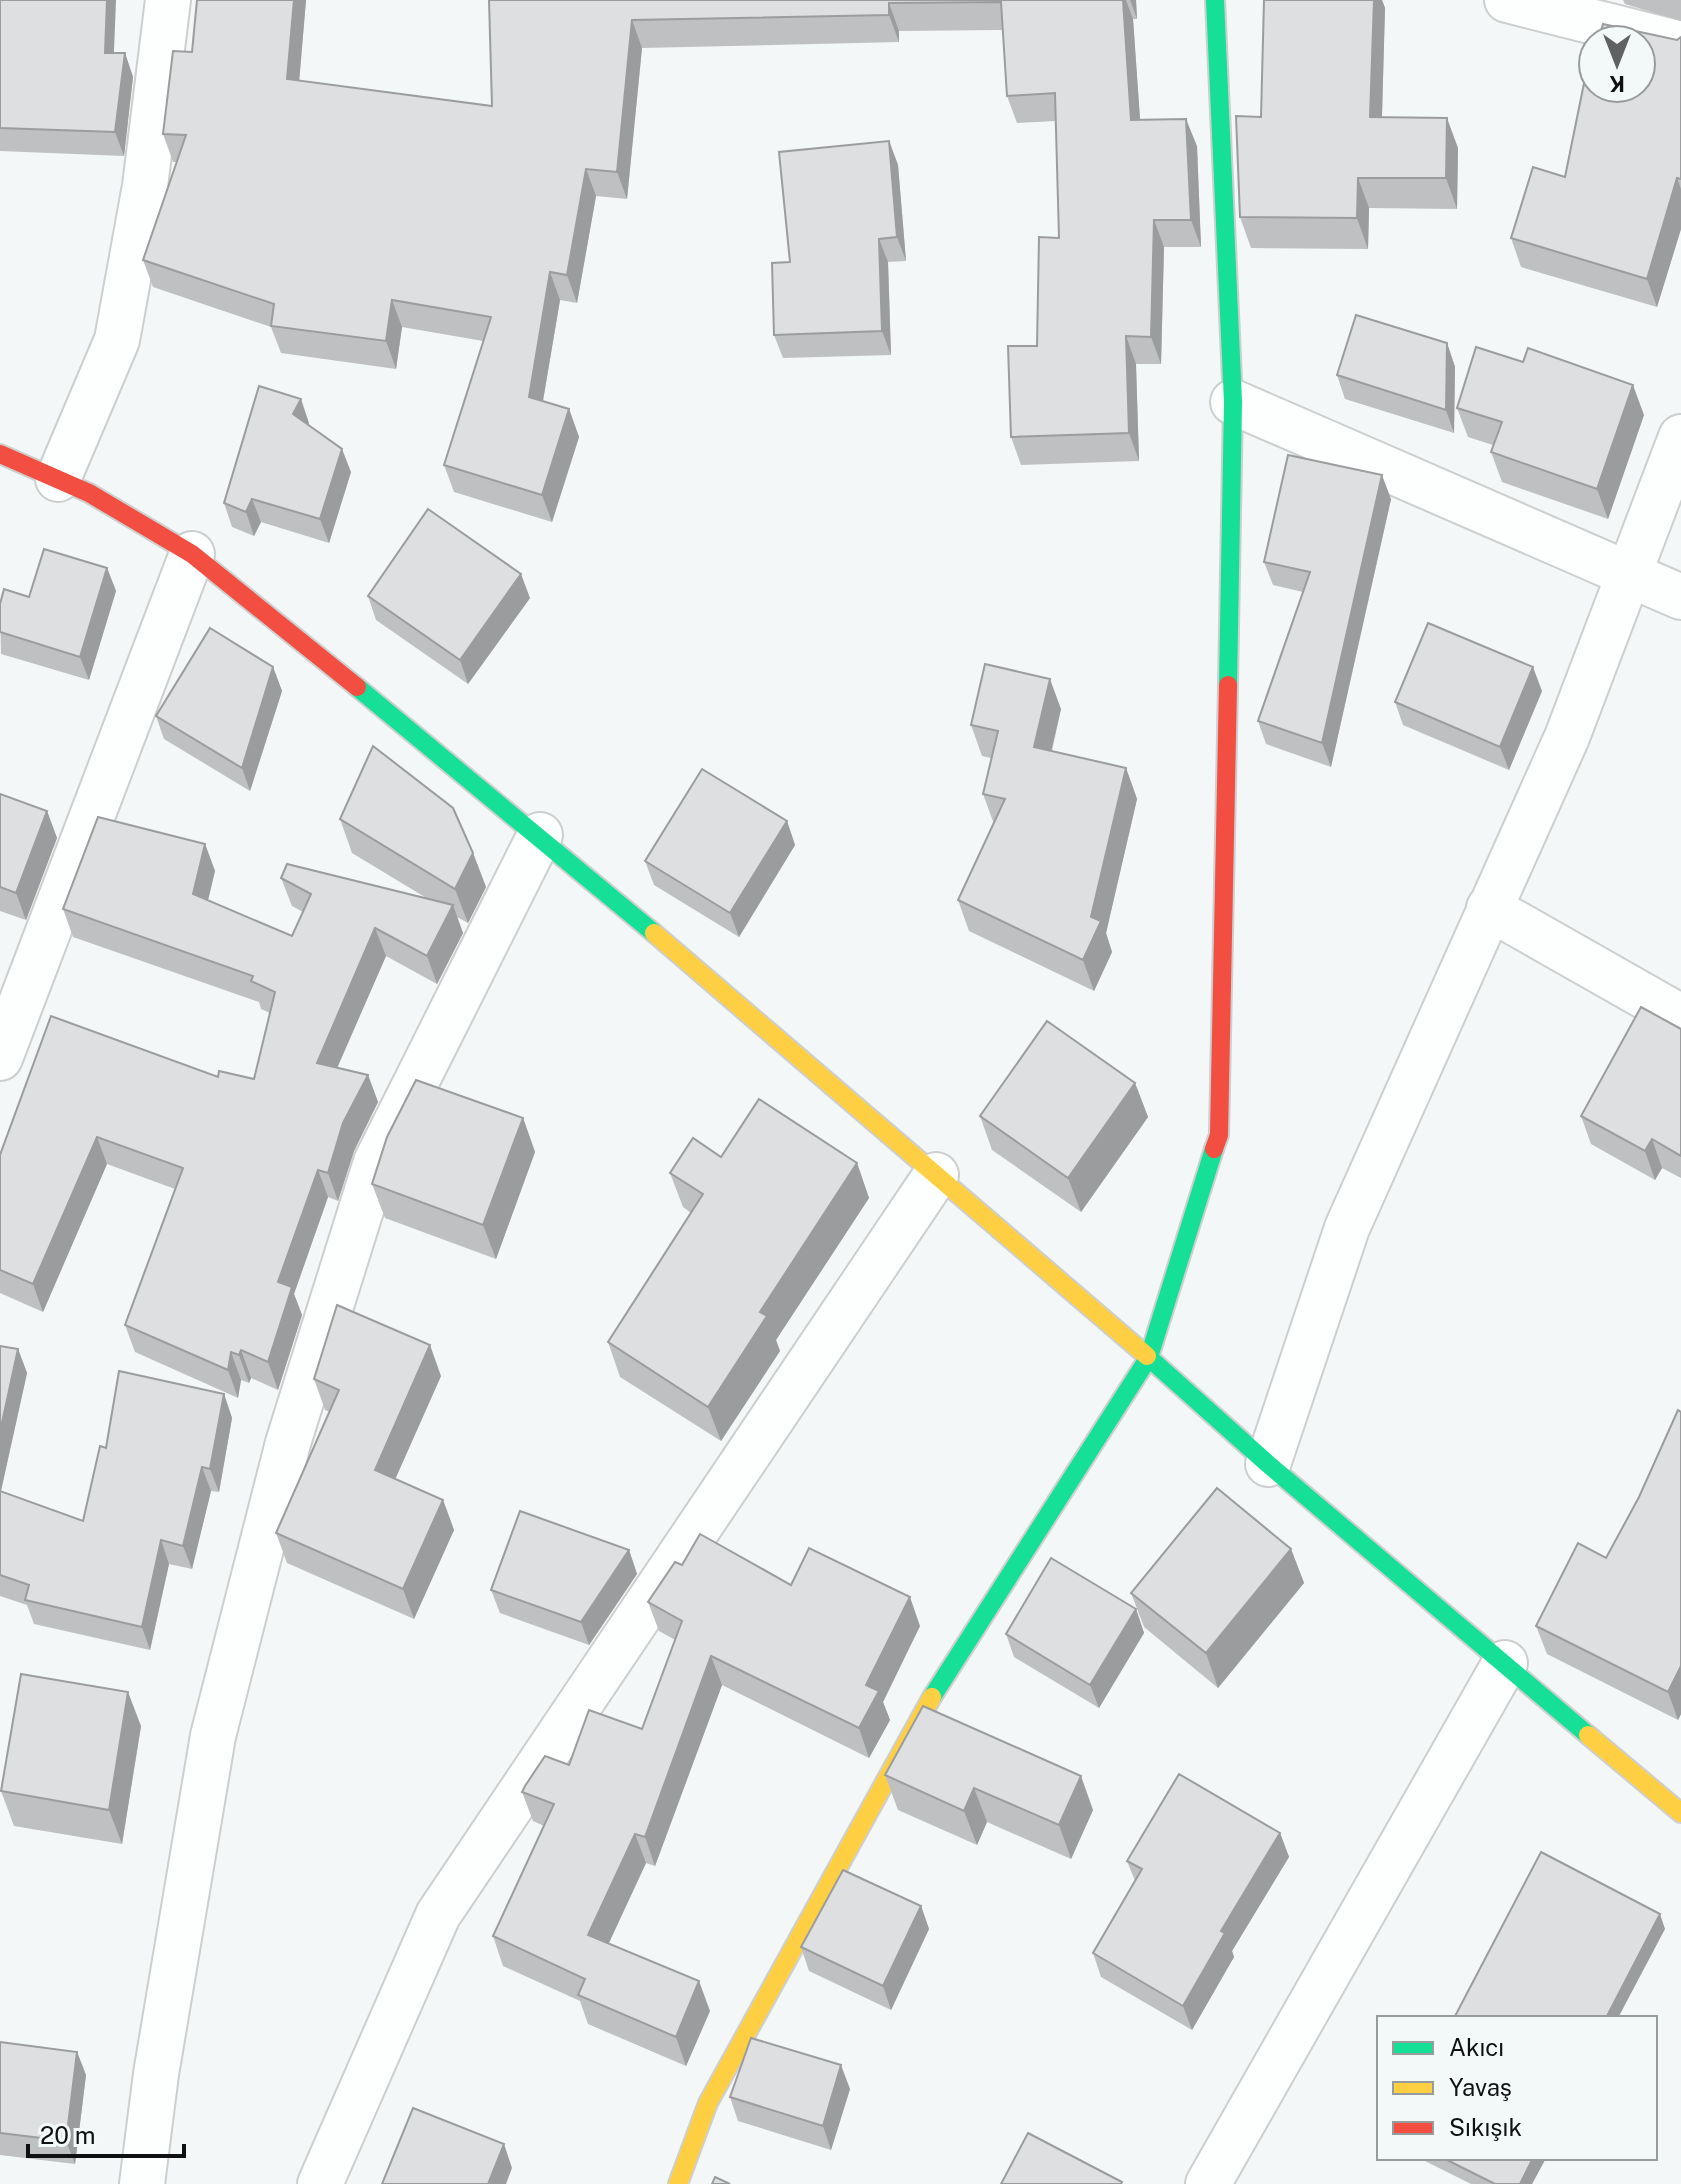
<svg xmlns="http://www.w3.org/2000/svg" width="1681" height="2184" font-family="'Public Sans',sans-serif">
	<rect width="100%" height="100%" fill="#f4f7f7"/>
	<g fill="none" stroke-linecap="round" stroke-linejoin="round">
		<g stroke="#cdcfcf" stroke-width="48">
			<g id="street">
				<path d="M 1507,0 L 1681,44"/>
				<path d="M 1233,402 L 1681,597"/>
				<path d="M 58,479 L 117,340 L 145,186 L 168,0"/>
				<path d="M 1489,908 L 1681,1017"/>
				<path d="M 0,1058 L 192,554"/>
				<path d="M 1268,1464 L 1347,1228 L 1567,737 L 1681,437"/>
				<path d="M 142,2184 L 156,2074 L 213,1736 L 288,1443 L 376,1162 L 540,835"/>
				<path d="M 320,2184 L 438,1915 L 936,1175"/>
				<path d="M 1208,2184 L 1505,1663"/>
			</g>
		</g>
		<g stroke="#cdcfcf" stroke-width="22">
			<g id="fast">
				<path d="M 1215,0 L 1233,402 L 1228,685"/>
				<path d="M 357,687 L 654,933"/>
				<path d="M 1147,1356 L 1268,1464 L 1588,1735"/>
				<path d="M 932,1697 L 1149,1357 L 1214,1149"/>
			</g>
		</g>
		<g stroke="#cdcfcf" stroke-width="22">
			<g id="slow">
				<path d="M 654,933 L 1147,1356"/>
				<path d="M 1588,1735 L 1681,1813"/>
				<path d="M 678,2184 L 708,2103 L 932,1697"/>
			</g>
		</g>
		<g stroke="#cdcfcf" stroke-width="22">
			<g id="jam">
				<path d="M 0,454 L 89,493 L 192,554 L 357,687"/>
				<path d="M 1214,1149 L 1219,1135 L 1228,685"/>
			</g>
		</g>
		<use href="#street" stroke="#fdfefe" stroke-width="44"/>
		<use href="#fast" stroke="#16e098" stroke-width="18"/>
		<use href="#slow" stroke="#ffcf43" stroke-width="18"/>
		<use href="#jam" stroke="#f24e42" stroke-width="18"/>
	</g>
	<g fill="#bfc0c1">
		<path d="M 197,0 L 306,0 L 299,81 L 492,106 L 489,0 L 1136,0 L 1137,19 L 1133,19 L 1140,120 L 1197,146 L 1201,247 L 1164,247 L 1161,364 L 1136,364 L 1139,461 L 1021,465 L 1011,437 L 1037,346 L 1059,238 L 1056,121 L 1017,123 L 1007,96 L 1003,30 L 899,31 L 899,42 L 642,48 L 627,199 L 596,196 L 577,303 L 560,300 L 543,401 L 569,409 L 579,437 L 552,522 L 454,492 L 444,465 L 483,341 L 402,327 L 396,369 L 281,353 L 271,327 L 153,287 L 143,260 L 177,162 L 173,162 L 163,134 L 192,52 Z"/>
		<path d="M 1264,0 L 1382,0 L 1385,8 L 1382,118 L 1458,148 L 1457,209 L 1369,208 L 1368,249 L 1251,248 L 1240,217 L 1261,117 Z"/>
		<path d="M 1623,0 L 1681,0 L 1681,21 L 1625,4 Z"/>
		<path d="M 1600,35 L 1677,40 L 1681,37 L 1681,229 L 1657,307 L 1521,267 L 1511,238 L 1565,177 Z"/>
		<path d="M 114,53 L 125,53 L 133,77 L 124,156 L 0,151 L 0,128 Z"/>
		<path d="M 889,141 L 898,165 L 906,261 L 888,262 L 891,355 L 783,358 L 774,335 L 790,262 Z"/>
		<path d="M 1447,343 L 1455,367 L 1454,433 L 1345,399 L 1337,375 Z"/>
		<path d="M 1457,408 L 1644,415 L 1608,519 L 1502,482 L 1491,452 L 1493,445 L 1468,437 Z"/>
		<path d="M 309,423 L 308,425 L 351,472 L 329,543 L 261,522 L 254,536 L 232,527 L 224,503 Z"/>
		<path d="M 1391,499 L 1331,767 L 1266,744 L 1258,721 L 1303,592 L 1273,585 L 1264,562 Z"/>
		<path d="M 107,568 L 116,591 L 89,680 L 1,654 L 0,604 L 29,597 Z"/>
		<path d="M 368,596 L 530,598 L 468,684 L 376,620 Z"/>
		<path d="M 273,667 L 282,691 L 250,791 L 164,739 L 156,716 Z"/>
		<path d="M 1542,691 L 1509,770 L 1403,725 L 1395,702 Z"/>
		<path d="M 1061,709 L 1052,751 L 1126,768 L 1137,799 L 1106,933 L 1112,952 L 1094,991 L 969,931 L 958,900 L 994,824 L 983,794 L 991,758 L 982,756 L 971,725 Z"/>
		<path d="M 0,794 L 47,811 L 57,838 L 26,920 L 0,911 Z"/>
		<path d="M 340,819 L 473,853 L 486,887 L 468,923 L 457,917 L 463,933 L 437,984 L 386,956 L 337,1068 L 368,1075 L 378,1102 L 354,1151 L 338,1201 L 328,1197 L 294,1294 L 302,1315 L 278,1390 L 251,1378 L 249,1383 L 241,1380 L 238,1398 L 135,1352 L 125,1325 L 175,1189 L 107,1164 L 43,1312 L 0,1293 L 0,1155 L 218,1077 L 254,1079 L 270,1013 L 261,1009 L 259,1002 L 73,937 L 63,909 L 205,844 L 215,871 L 208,900 L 292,936 L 303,912 L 292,906 L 281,878 L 428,899 L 352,853 Z"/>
		<path d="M 787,821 L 795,845 L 739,937 L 654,885 L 645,861 Z"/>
		<path d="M 1681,1029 L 1681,1178 L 1662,1168 L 1655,1180 L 1591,1144 L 1581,1116 Z"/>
		<path d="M 1135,1083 L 1148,1117 L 1081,1212 L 992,1150 L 980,1116 Z"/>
		<path d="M 523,1118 L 535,1152 L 496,1259 L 385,1218 L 372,1184 Z"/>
		<path d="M 721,1157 L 857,1163 L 869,1198 L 776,1340 L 780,1351 L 721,1441 L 620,1377 L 608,1342 L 691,1213 L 683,1207 L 670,1173 Z"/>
		<path d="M 0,1346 L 18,1349 L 27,1373 L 1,1491 L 83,1521 L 106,1448 L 224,1394 L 232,1418 L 219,1492 L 211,1491 L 192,1569 L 169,1564 L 150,1650 L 34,1624 L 27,1605 L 0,1596 Z"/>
		<path d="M 441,1376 L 395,1479 L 443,1500 L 454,1530 L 414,1619 L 287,1563 L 276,1533 L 330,1412 L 325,1410 L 314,1379 Z"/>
		<path d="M 1681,1412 L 1681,1714 L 1678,1720 L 1547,1654 L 1536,1626 L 1606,1558 L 1639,1497 Z"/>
		<path d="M 1291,1549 L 1304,1583 L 1218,1688 L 1144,1627 L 1131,1593 Z"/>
		<path d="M 629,1550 L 637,1574 L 589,1645 L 500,1613 L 491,1590 Z"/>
		<path d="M 682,1565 L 791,1585 L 920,1626 L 883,1702 L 890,1720 L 869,1758 L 722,1685 L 655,1866 L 646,1863 L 609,1943 L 710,2011 L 686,2066 L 588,2024 L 580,2001 L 503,1966 L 493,1936 L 544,1826 L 533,1821 L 522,1792 L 569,1765 L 642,1729 L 675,1640 L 659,1631 L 648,1602 Z"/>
		<path d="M 1136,1609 L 1144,1633 L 1099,1708 L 1014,1657 L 1006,1634 Z"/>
		<path d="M 923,1706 L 1093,1810 L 1071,1859 L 987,1822 L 977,1845 L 898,1810 L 885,1775 Z"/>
		<path d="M 141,1726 L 122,1844 L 14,1826 L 1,1791 Z"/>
		<path d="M 1280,1833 L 1289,1857 L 1232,1951 L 1234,1957 L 1192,2030 L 1101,1977 L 1093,1953 L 1135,1881 L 1127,1861 Z"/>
		<path d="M 921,1906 L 929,1929 L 891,2010 L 809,1971 L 801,1947 Z"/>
		<path d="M 0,2042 L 77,2052 L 86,2075 L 75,2164 L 0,2155 Z"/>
		<path d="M 850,2089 L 831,2150 L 738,2121 L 730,2097 Z"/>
		<path d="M 1419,2158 L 1546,2158 L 1532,2184 L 1471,2184 Z"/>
	</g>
	<g fill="#9b9c9d">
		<path d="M 107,0 L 116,0 L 113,76 L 105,53 Z"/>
		<path d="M 294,0 L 306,0 L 297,107 L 287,79 Z"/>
		<path d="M 1123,0 L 1126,0 L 1133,19 L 1142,147 L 1131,120 Z"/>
		<path d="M 1130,0 L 1136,0 L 1137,19 Z"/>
		<path d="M 1374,0 L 1382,0 L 1385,8 L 1381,148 L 1370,117 Z"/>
		<path d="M 889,3 L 899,31 L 899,42 L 889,15 Z"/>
		<path d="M 632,20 L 642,48 L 627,199 L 617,172 Z"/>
		<path d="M 125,53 L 133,77 L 124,156 L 115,132 Z"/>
		<path d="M 1447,118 L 1458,148 L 1457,209 L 1446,178 Z"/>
		<path d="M 1186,119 L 1197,146 L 1201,247 L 1191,220 Z"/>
		<path d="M 889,141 L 898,165 L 906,261 L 897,237 Z"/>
		<path d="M 586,169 L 596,196 L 577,303 L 567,275 Z"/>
		<path d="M 1358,178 L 1369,208 L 1368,249 L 1357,218 Z"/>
		<path d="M 1677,178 L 1681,189 L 1681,229 L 1657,307 L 1647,279 Z"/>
		<path d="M 1154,220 L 1164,247 L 1161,364 L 1151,337 Z"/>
		<path d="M 879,239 L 888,262 L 891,355 L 882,331 Z"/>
		<path d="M 550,272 L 560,300 L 539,424 L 529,397 Z"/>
		<path d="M 392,300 L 402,327 L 396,369 L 386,341 Z"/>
		<path d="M 1126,336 L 1136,364 L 1139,461 L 1129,433 Z"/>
		<path d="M 1447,343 L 1455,367 L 1454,433 L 1446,410 Z"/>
		<path d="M 1633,385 L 1644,415 L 1608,519 L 1597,489 Z"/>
		<path d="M 301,399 L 309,423 L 302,438 L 293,414 Z"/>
		<path d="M 569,409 L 579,437 L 552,522 L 542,495 Z"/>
		<path d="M 342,449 L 351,472 L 329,543 L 320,519 Z"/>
		<path d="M 1382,475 L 1391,499 L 1331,767 L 1322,743 Z"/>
		<path d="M 252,499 L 261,522 L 254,536 L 246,512 Z"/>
		<path d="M 107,568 L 116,591 L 89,680 L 80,657 Z"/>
		<path d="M 521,574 L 530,598 L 468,684 L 460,660 Z"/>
		<path d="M 273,667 L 282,691 L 250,791 L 242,768 Z"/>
		<path d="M 1533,667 L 1542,691 L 1509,770 L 1500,747 Z"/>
		<path d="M 1050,679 L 1061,709 L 1045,777 L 1034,747 Z"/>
		<path d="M 1126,768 L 1137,799 L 1106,933 L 1112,952 L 1094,991 L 1083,960 L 1091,917 Z"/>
		<path d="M 47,811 L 57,838 L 26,920 L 16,893 Z"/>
		<path d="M 787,821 L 795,845 L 739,937 L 730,913 Z"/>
		<path d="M 205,844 L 215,871 L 203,921 L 193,894 Z"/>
		<path d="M 473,853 L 486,887 L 468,923 L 455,889 Z"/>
		<path d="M 453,905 L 463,933 L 437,984 L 427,956 Z"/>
		<path d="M 375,928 L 386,956 L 327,1091 L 317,1063 Z"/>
		<path d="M 368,1075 L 378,1102 L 354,1151 L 338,1201 L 328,1173 L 343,1123 Z"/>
		<path d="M 1135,1083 L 1148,1117 L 1081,1212 L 1068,1178 Z"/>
		<path d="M 523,1118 L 535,1152 L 496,1259 L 483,1225 Z"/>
		<path d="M 97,1137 L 107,1164 L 43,1312 L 33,1284 Z"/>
		<path d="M 1652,1139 L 1662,1168 L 1655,1180 L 1645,1151 Z"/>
		<path d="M 857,1163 L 869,1198 L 776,1340 L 780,1351 L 721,1441 L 708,1407 L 760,1312 Z"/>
		<path d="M 318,1170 L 328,1197 L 294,1294 L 302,1315 L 278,1390 L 268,1362 L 278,1282 Z"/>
		<path d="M 430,1345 L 441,1376 L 386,1500 L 375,1470 Z"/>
		<path d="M 18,1349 L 27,1373 L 0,1495 L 0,1432 Z"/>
		<path d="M 241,1350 L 251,1378 L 249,1383 L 239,1355 Z"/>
		<path d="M 231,1352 L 241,1380 L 238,1398 L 228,1370 Z"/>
		<path d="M 224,1394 L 232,1418 L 219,1492 L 210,1469 Z"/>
		<path d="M 202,1467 L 211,1491 L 192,1569 L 183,1546 Z"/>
		<path d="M 443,1500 L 454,1530 L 414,1619 L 403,1589 Z"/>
		<path d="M 161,1540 L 169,1564 L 150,1650 L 142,1627 Z"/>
		<path d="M 1291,1549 L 1304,1583 L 1218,1688 L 1206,1653 Z"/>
		<path d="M 629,1550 L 637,1574 L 589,1645 L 581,1622 Z"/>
		<path d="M 910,1597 L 920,1626 L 883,1702 L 890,1720 L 869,1758 L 859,1728 L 866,1685 Z"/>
		<path d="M 1136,1609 L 1144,1633 L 1099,1708 L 1090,1685 Z"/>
		<path d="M 711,1656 L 722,1685 L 655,1866 L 645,1837 Z"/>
		<path d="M 1681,1666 L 1681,1714 L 1678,1720 L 1668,1692 Z"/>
		<path d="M 128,1692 L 141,1726 L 122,1844 L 109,1810 Z"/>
		<path d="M 1081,1776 L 1093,1810 L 1071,1859 L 1059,1825 Z"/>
		<path d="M 974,1788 L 987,1822 L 977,1845 L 964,1811 Z"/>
		<path d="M 1280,1833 L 1289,1857 L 1232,1951 L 1234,1957 L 1192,2030 L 1183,2006 L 1221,1931 Z"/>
		<path d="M 635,1834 L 646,1863 L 599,1964 L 588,1935 Z"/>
		<path d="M 921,1906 L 929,1929 L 891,2010 L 883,1986 Z"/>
		<path d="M 1660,1914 L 1665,1929 L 1618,2018 L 1606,2018 Z"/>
		<path d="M 699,1981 L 710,2011 L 686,2066 L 676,2037 Z"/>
		<path d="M 77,2052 L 86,2075 L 75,2164 L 66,2141 Z"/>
		<path d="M 841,2065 L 850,2089 L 831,2150 L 823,2126 Z"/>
		<path d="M 504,2144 L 512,2168 L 506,2184 L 488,2184 Z"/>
		<path d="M 1533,2158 L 1546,2158 L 1532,2184 L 1520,2184 Z"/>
	</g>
	<g fill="#dedfe0" stroke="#9b9c9d" stroke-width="2" fill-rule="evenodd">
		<path d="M 0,0 L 107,0 L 105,53 L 125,53 L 115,132 L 0,128 Z"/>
		<path d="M 197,0 L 294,0 L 287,79 L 492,106 L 489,0 L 1123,0 L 1131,120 L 1186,119 L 1191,220 L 1154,220 L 1151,337 L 1126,336 L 1129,433 L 1011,437 L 1008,346 L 1037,346 L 1039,237 L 1059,238 L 1055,93 L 1007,96 L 1001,2 L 889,3 L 889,15 L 632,20 L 617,172 L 586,169 L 567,275 L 550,272 L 529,397 L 569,409 L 542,495 L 444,465 L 491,317 L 392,300 L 386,341 L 271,326 L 274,304 L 143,260 L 186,135 L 163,134 L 173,51 L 192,52 Z"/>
		<path d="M 1264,0 L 1374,0 L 1370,117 L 1447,118 L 1446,178 L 1358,178 L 1357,218 L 1240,217 L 1236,116 L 1261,117 Z"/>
		<path d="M 1603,24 L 1677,40 L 1681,37 L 1681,179 L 1677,178 L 1647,279 L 1511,238 L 1533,167 L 1565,177 L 1594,34 L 1600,35 ZM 1593,40 L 1641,40 L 1641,88 L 1593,88 Z"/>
		<path d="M 889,141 L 897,237 L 879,239 L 882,331 L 774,335 L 772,263 L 790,262 L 779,152 Z"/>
		<path d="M 1356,315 L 1447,343 L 1446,410 L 1337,375 Z"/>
		<path d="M 1476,347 L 1523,362 L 1528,348 L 1633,385 L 1597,489 L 1491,452 L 1502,422 L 1457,408 Z"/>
		<path d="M 259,386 L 301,399 L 293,414 L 342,449 L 320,519 L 252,499 L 246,512 L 224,503 Z"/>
		<path d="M 1288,455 L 1382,475 L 1322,743 L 1258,721 L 1310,572 L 1264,562 Z"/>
		<path d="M 428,509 L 521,574 L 460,660 L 368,596 Z"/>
		<path d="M 44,549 L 107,568 L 80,657 L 0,632 L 0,604 L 4,589 L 29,597 Z"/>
		<path d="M 1428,623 L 1533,667 L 1500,747 L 1395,702 Z"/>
		<path d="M 210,628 L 273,667 L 242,768 L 156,716 Z"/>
		<path d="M 985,664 L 1050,679 L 1034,747 L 1126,768 L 1091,917 L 1101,921 L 1083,960 L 958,900 L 1005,799 L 983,794 L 998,731 L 971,725 Z"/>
		<path d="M 373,746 L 453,808 L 473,853 L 455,889 L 340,819 Z"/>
		<path d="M 702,769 L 787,821 L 730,913 L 645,861 Z"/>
		<path d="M 0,794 L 47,811 L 16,893 L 0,887 Z"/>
		<path d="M 98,817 L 205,844 L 193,894 L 292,936 L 311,894 L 281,878 L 287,864 L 453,905 L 427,956 L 375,928 L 317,1063 L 368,1075 L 343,1123 L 328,1173 L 318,1170 L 278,1282 L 292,1287 L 268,1362 L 241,1350 L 239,1355 L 231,1352 L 228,1370 L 125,1325 L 183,1168 L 97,1137 L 33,1284 L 0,1270 L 0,1155 L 51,1016 L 218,1077 L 219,1071 L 254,1079 L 275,992 L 251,981 L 253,976 L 63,909 Z"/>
		<path d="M 1641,1007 L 1681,1029 L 1681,1156 L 1652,1139 L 1645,1151 L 1581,1116 Z"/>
		<path d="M 1047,1021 L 1135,1083 L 1068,1178 L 980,1116 Z"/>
		<path d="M 416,1080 L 523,1118 L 483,1225 L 372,1184 L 387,1137 Z"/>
		<path d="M 759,1099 L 857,1163 L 760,1312 L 767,1316 L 708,1407 L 608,1342 L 703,1194 L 670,1173 L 693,1138 L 721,1157 Z"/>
		<path d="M 337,1305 L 430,1345 L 375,1470 L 443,1500 L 403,1589 L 276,1533 L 339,1390 L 314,1379 Z"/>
		<path d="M 0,1346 L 18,1349 L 0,1432 Z"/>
		<path d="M 119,1371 L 224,1394 L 210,1469 L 202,1467 L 183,1546 L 161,1540 L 142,1627 L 25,1600 L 29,1585 L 0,1575 L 0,1491 L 83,1521 L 100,1446 L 106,1448 Z"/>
		<path d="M 1678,1410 L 1681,1412 L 1681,1666 L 1668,1692 L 1536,1626 L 1578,1543 L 1606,1558 L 1639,1497 Z"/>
		<path d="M 1217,1488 L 1291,1549 L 1206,1653 L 1131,1593 Z"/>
		<path d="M 520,1511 L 629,1550 L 581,1622 L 491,1590 Z"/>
		<path d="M 700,1534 L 791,1585 L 809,1548 L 910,1597 L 866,1685 L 879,1691 L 859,1728 L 711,1656 L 645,1837 L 635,1834 L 588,1935 L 699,1981 L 676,2037 L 578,1995 L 585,1979 L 493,1936 L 554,1804 L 522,1792 L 525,1786 L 545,1756 L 569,1765 L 589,1710 L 642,1729 L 682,1621 L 648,1602 L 675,1562 L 682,1565 Z"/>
		<path d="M 1051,1558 L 1136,1609 L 1090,1685 L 1006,1634 Z"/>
		<path d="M 21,1674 L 128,1692 L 109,1810 L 1,1791 Z"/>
		<path d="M 923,1706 L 1081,1776 L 1059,1825 L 974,1788 L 964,1811 L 885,1775 Z"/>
		<path d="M 1179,1774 L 1280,1833 L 1221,1931 L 1225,1933 L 1183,2006 L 1093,1953 L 1142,1869 L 1127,1861 Z"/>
		<path d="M 1541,1852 L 1660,1914 L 1606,2018 L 1454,2018 Z"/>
		<path d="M 843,1870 L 921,1906 L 883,1986 L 801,1947 Z"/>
		<path d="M 751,2038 L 841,2065 L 823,2126 L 730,2097 Z"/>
		<path d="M 0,2042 L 77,2052 L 66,2141 L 0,2133 Z"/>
		<path d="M 413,2108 L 504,2144 L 488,2184 L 382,2184 Z"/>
		<path d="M 1028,2133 L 1122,2182 L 1121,2184 L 1001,2184 Z"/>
		<path d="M 1443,2158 L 1533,2158 L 1520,2184 L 1495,2184 Z"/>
		<path d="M 715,2177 L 730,2184 L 712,2184 Z"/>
	</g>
	<rect x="1377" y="2016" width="280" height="144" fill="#f3f8f8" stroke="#989b9c" stroke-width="2"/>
	<rect x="1393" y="2042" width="40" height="12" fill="#16e098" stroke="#989b9c" stroke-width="2"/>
	<text x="1449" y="2056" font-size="24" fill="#0f1011">Akıcı</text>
	<rect x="1393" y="2082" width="40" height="12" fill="#ffcf43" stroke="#989b9c" stroke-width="2"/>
	<text x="1449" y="2096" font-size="24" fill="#0f1011">Yavaş</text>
	<rect x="1393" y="2122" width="40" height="12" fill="#f24e42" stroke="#989b9c" stroke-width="2"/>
	<text x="1449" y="2136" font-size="24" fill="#0f1011">Sıkışık</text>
	<g transform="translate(1617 64) rotate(180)"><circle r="38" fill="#f3f8f8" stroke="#989b9c" stroke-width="2"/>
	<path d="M0-6L14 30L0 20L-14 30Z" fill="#5f6162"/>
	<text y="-12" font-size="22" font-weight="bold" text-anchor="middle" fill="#0f1011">K</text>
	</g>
	<path d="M28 2144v12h156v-12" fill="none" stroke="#0f1011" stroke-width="4"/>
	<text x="40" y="2144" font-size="24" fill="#0f1011" stroke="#f3f8f8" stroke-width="6" paint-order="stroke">20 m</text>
</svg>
